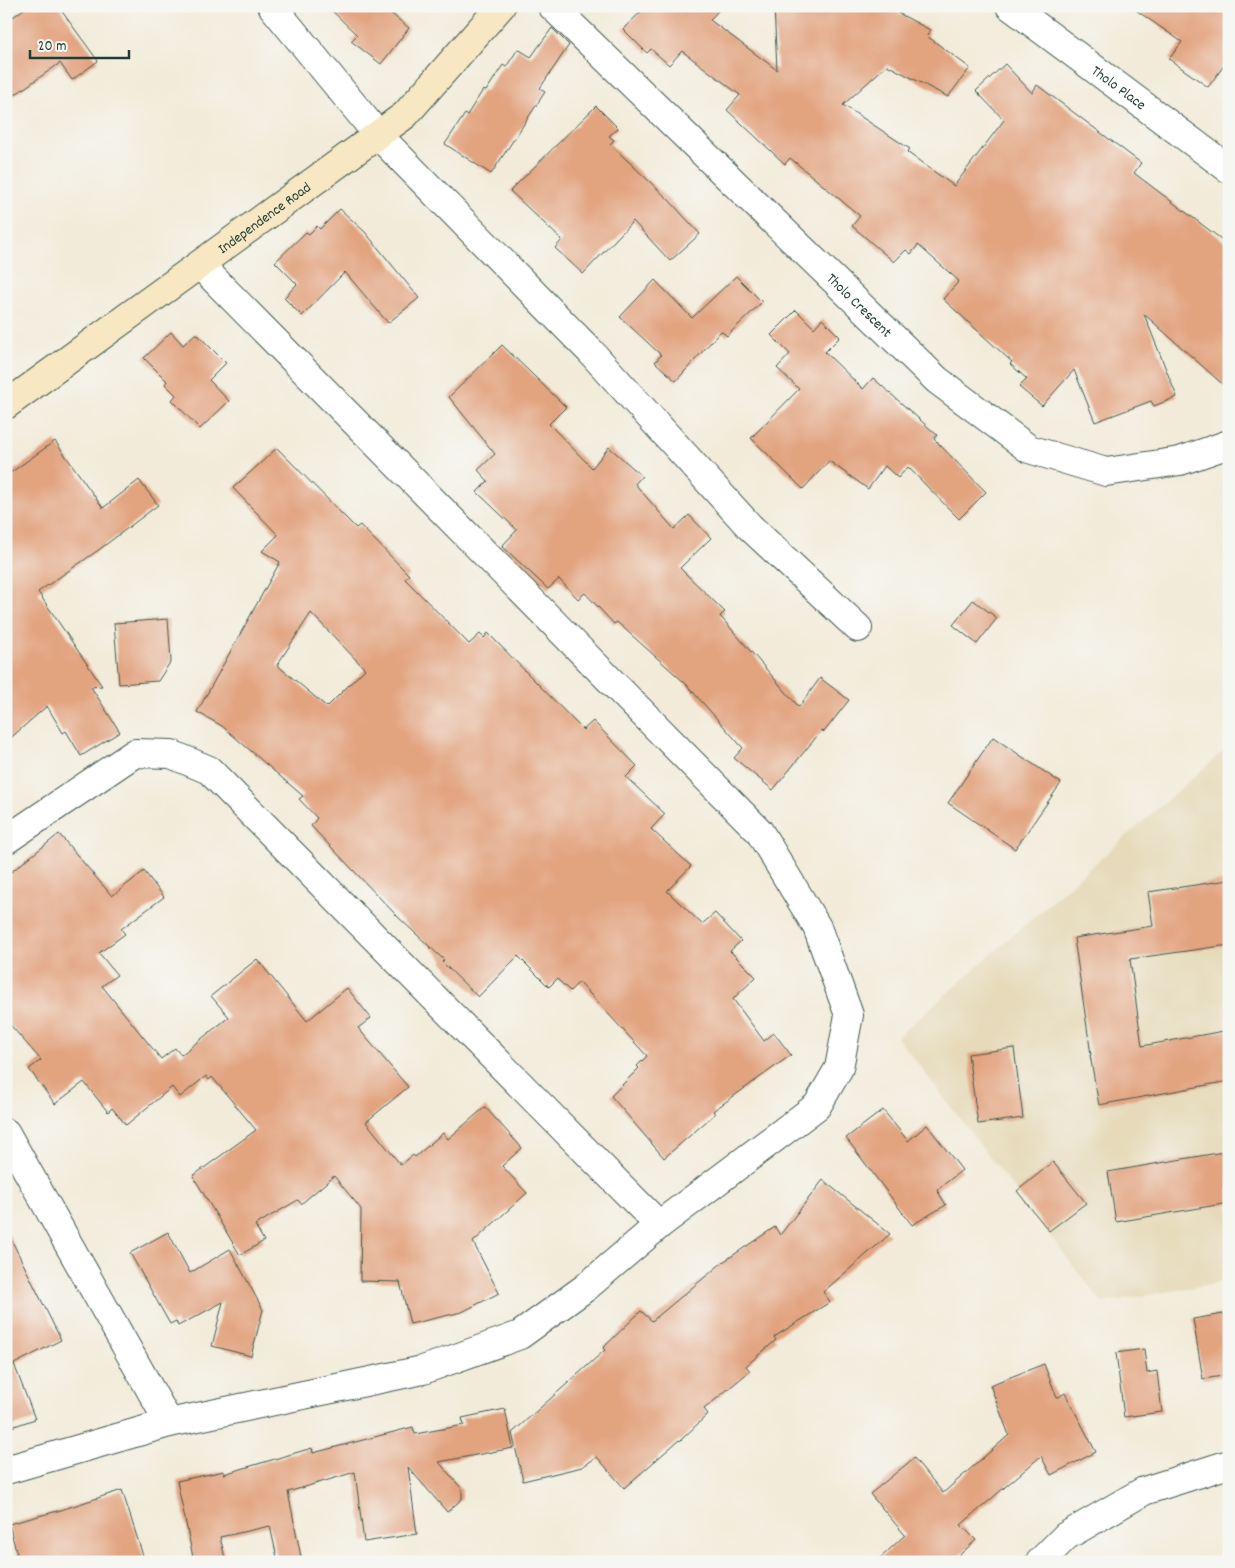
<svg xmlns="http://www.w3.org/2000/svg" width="1235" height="1568" font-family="Dekko,sans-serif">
	<rect width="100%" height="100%" fill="#f6f6f2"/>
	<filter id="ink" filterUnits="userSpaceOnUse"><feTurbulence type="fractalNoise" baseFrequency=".02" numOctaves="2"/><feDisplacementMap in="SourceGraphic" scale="10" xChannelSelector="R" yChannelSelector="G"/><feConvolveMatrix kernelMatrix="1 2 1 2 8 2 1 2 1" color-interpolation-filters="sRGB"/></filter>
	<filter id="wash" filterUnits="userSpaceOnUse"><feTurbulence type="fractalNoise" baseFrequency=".0096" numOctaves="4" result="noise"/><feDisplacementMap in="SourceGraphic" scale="20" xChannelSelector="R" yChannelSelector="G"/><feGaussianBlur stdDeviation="1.12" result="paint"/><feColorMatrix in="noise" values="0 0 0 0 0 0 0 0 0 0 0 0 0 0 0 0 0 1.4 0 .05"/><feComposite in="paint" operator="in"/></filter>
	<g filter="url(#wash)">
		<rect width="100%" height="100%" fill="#f2ebd9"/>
		<path fill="#e6daba" d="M 1229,746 L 1229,1281 L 1102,1303 L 897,1037 Z"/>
		<g id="blocks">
			<g fill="#e2a37f" fill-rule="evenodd">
				<path d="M 28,6 L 58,6 L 98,61 L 72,80 L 60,63 L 6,101 L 6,22 Z"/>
				<path d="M 327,6 L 382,6 L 409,28 L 381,64 L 351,41 L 357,35 Z"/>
				<path d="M 647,6 L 722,6 L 710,20 L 777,70 L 774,6 L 885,6 L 930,30 L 927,36 L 970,68 L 948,97 L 887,65 L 843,105 L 910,149 L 907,152 L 954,186 L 1004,120 L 976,91 L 1005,64 L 1032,93 L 1037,85 L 1141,163 L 1134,173 L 1229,245 L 1229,390 L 1144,314 L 1177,397 L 1154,406 L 1151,401 L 1095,422 L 1074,370 L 1042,406 L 1019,387 L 1027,379 L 1010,364 L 1012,362 L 943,299 L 959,281 L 918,245 L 911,254 L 906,250 L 894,262 L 852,226 L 860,216 L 790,158 L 785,164 L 727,110 L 740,95 L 682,51 L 669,65 L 651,49 L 647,53 L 623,29 Z"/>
				<path d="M 1130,6 L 1229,6 L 1229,59 L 1208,87 L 1169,59 L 1182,42 Z"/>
				<path d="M 552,28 L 569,45 L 540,88 L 545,92 L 491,174 L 445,144 L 465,114 L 467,115 L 483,90 L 486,91 L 503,65 L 506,67 L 518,49 L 531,57 Z"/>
				<path d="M 596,106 L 618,128 L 609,136 L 614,140 L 610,144 L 669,200 L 700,234 L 670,261 L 633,221 L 583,274 L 555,248 L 562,240 L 510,191 Z"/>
				<path d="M 340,209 L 365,232 L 419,298 L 388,323 L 345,272 L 302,316 L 284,298 L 297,284 L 275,262 L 306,232 L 309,234 L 317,226 L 320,229 Z"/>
				<path d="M 736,276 L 762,302 L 727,336 L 721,331 L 676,381 L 655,362 L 661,355 L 620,317 L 655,280 L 692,318 Z"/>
				<path d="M 796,310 L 814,328 L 822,319 L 840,337 L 825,352 L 863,389 L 873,378 L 937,435 L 934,439 L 986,492 L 959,519 L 908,467 L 898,478 L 885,466 L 868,489 L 829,461 L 803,489 L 751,438 L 799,389 L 777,368 L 790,354 L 771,335 Z"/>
				<path d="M 171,332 L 183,345 L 196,333 L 226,363 L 209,380 L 229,401 L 200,429 L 172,400 L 176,395 L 165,384 L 167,381 L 144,358 Z"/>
				<path d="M 502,345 L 566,407 L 549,424 L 592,468 L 609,447 L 642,476 L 635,484 L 674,529 L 689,515 L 711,538 L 680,568 L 725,612 L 720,616 L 799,707 L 820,678 L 849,700 L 824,732 L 822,730 L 773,790 L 734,758 L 743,748 L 685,683 L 617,622 L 614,624 L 585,593 L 578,599 L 559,579 L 548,589 L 502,546 L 517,530 L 477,492 L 488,481 L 478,470 L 495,454 L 449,397 Z"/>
				<path d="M 55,441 L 103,508 L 139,480 L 158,505 L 100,549 L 38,592 L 102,686 L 91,687 L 120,732 L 81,756 L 66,731 L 63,733 L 47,706 L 6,742 L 6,476 Z"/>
				<path d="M 277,448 L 356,528 L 360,525 L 409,575 L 405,579 L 469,644 L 480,634 L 484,638 L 488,633 L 583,730 L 593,721 L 637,766 L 626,777 L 665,814 L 651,829 L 691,866 L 667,891 L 702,924 L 715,913 L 741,941 L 730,951 L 756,977 L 733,999 L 764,1041 L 774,1033 L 791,1055 L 713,1111 L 715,1114 L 664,1158 L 611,1096 L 639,1068 L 637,1066 L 647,1056 L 579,982 L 570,991 L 557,979 L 549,987 L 518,956 L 478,997 L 442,962 L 444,960 L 398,917 L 311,826 L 317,818 L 299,799 L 303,796 L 222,726 L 197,712 L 280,562 L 262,551 L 278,535 L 233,488 ZM 311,613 L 365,669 L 327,707 L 277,665 Z"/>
				<path d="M 973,600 L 997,618 L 977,644 L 953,625 Z"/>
				<path d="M 168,619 L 171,661 L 158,681 L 119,684 L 114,623 Z"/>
				<path d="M 993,737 L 1061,783 L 1015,849 L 948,803 Z"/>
				<path d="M 59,834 L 112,896 L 144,871 L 164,897 L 121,929 L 125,934 L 99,953 L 117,975 L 102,986 L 161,1059 L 175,1048 L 181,1055 L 229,1017 L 211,996 L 257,959 L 307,1021 L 347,988 L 371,1018 L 358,1028 L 408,1087 L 366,1122 L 401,1165 L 413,1155 L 415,1157 L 443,1133 L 448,1139 L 485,1107 L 522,1148 L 502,1166 L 527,1193 L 473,1242 L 499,1293 L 462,1312 L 410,1324 L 400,1282 L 360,1281 L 361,1209 L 334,1176 L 301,1204 L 298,1200 L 255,1225 L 264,1241 L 240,1255 L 193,1176 L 256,1130 L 212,1077 L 209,1080 L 206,1076 L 180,1097 L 172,1087 L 126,1125 L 112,1108 L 108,1112 L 84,1082 L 55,1104 L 29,1069 L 41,1060 L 6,1020 L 6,876 Z"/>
				<path d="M 1229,880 L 1229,945 L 1130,959 L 1142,1046 L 1229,1030 L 1229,1081 L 1099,1105 L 1090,1055 L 1091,1055 L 1074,938 L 1153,926 L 1148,892 Z"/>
				<path d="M 1014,1048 L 1023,1118 L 978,1124 L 968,1054 Z"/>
				<path d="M 883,1110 L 908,1141 L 927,1125 L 962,1170 L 937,1190 L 946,1205 L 912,1225 L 846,1138 Z"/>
				<path d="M 1229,1151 L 1229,1203 L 1116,1222 L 1108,1172 Z"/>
				<path d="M 1053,1162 L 1086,1203 L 1049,1231 L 1017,1191 Z"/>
				<path d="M 823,1180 L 890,1234 L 823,1292 L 830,1302 L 774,1337 L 776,1340 L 746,1366 L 750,1371 L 704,1409 L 708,1414 L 680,1441 L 679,1440 L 624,1488 L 597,1457 L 582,1467 L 523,1481 L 512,1433 L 605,1350 L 603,1348 L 641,1311 L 652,1321 L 723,1262 L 775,1227 L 780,1235 Z"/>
				<path d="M 6,1229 L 61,1340 L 14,1364 L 35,1419 L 6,1429 Z"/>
				<path d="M 168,1232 L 190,1273 L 230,1249 L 263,1310 L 251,1356 L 212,1346 L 223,1302 L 178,1326 L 176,1321 L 170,1324 L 130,1253 Z"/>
				<path d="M 1229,1313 L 1229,1375 L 1203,1379 L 1193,1319 Z"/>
				<path d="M 1144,1349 L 1147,1373 L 1157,1371 L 1162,1412 L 1124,1417 L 1116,1353 Z"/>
				<path d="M 1044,1364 L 1057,1398 L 1065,1393 L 1096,1452 L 1051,1475 L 1041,1456 L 961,1525 L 976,1540 L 952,1562 L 876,1562 L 905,1535 L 870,1494 L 914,1458 L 943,1493 L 1009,1435 L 990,1385 Z"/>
				<path d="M 505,1409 L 513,1448 L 439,1462 L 462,1489 L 462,1499 L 447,1512 L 408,1467 L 417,1534 L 364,1542 L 355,1472 L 288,1492 L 302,1562 L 278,1562 L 270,1526 L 220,1537 L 226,1562 L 194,1562 L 177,1481 L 224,1471 L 224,1474 L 312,1448 L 313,1453 L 413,1427 L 415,1434 L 464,1425 L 462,1418 Z"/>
				<path d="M 122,1490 L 145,1562 L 19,1562 L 9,1524 L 61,1510 Z"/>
			</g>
		</g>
	</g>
	<g filter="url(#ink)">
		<use href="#blocks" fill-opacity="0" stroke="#3f574d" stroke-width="1"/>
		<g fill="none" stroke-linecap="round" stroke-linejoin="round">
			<g stroke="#3f574d" stroke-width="30">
				<g id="street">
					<path d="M 272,6 L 378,135 L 590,351 L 750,527 L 858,628"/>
					<path id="s1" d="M 552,6 L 937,380 L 1029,449 L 1106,472 L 1180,461 L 1229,444"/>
					<path id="s2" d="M 1010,6 L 1229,169"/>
					<path d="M 6,840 L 135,753 L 171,754 L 209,770 L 659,1225"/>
					<path d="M 6,1133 L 169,1423"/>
					<path d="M 6,1470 L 169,1423 L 423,1370 L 520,1335 L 585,1288 L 659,1225 L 817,1106 L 839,1068 L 849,1015 L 817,927 L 759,831 L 200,265"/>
					<path d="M 1040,1562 L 1066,1536 L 1144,1491 L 1229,1464"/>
				</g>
			</g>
			<g stroke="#3f574d" stroke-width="30">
				<g id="secondary">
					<path id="s3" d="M 6,405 L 405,115 L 501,6"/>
				</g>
			</g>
			<use href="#street" stroke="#fff" stroke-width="28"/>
			<use href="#secondary" stroke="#f7e8c3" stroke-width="28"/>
		</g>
	</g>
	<g text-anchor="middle" stroke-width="4" stroke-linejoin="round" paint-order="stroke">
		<g font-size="15" fill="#1f3d34" stroke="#f6f6f2">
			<text dy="5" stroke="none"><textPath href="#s2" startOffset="136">Tholo Place</textPath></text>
			<text dy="5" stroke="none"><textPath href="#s3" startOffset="319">Independence Road</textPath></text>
			<text dy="5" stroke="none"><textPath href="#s1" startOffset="429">Tholo Crescent</textPath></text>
		</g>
	</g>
	<rect width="1235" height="1568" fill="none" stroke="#f6f6f2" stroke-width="25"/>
	<path d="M30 50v8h99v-8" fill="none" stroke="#1f3d34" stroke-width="2.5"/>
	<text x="38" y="50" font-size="15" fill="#1f3d34" stroke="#f6f6f2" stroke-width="4" paint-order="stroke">20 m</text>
</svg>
